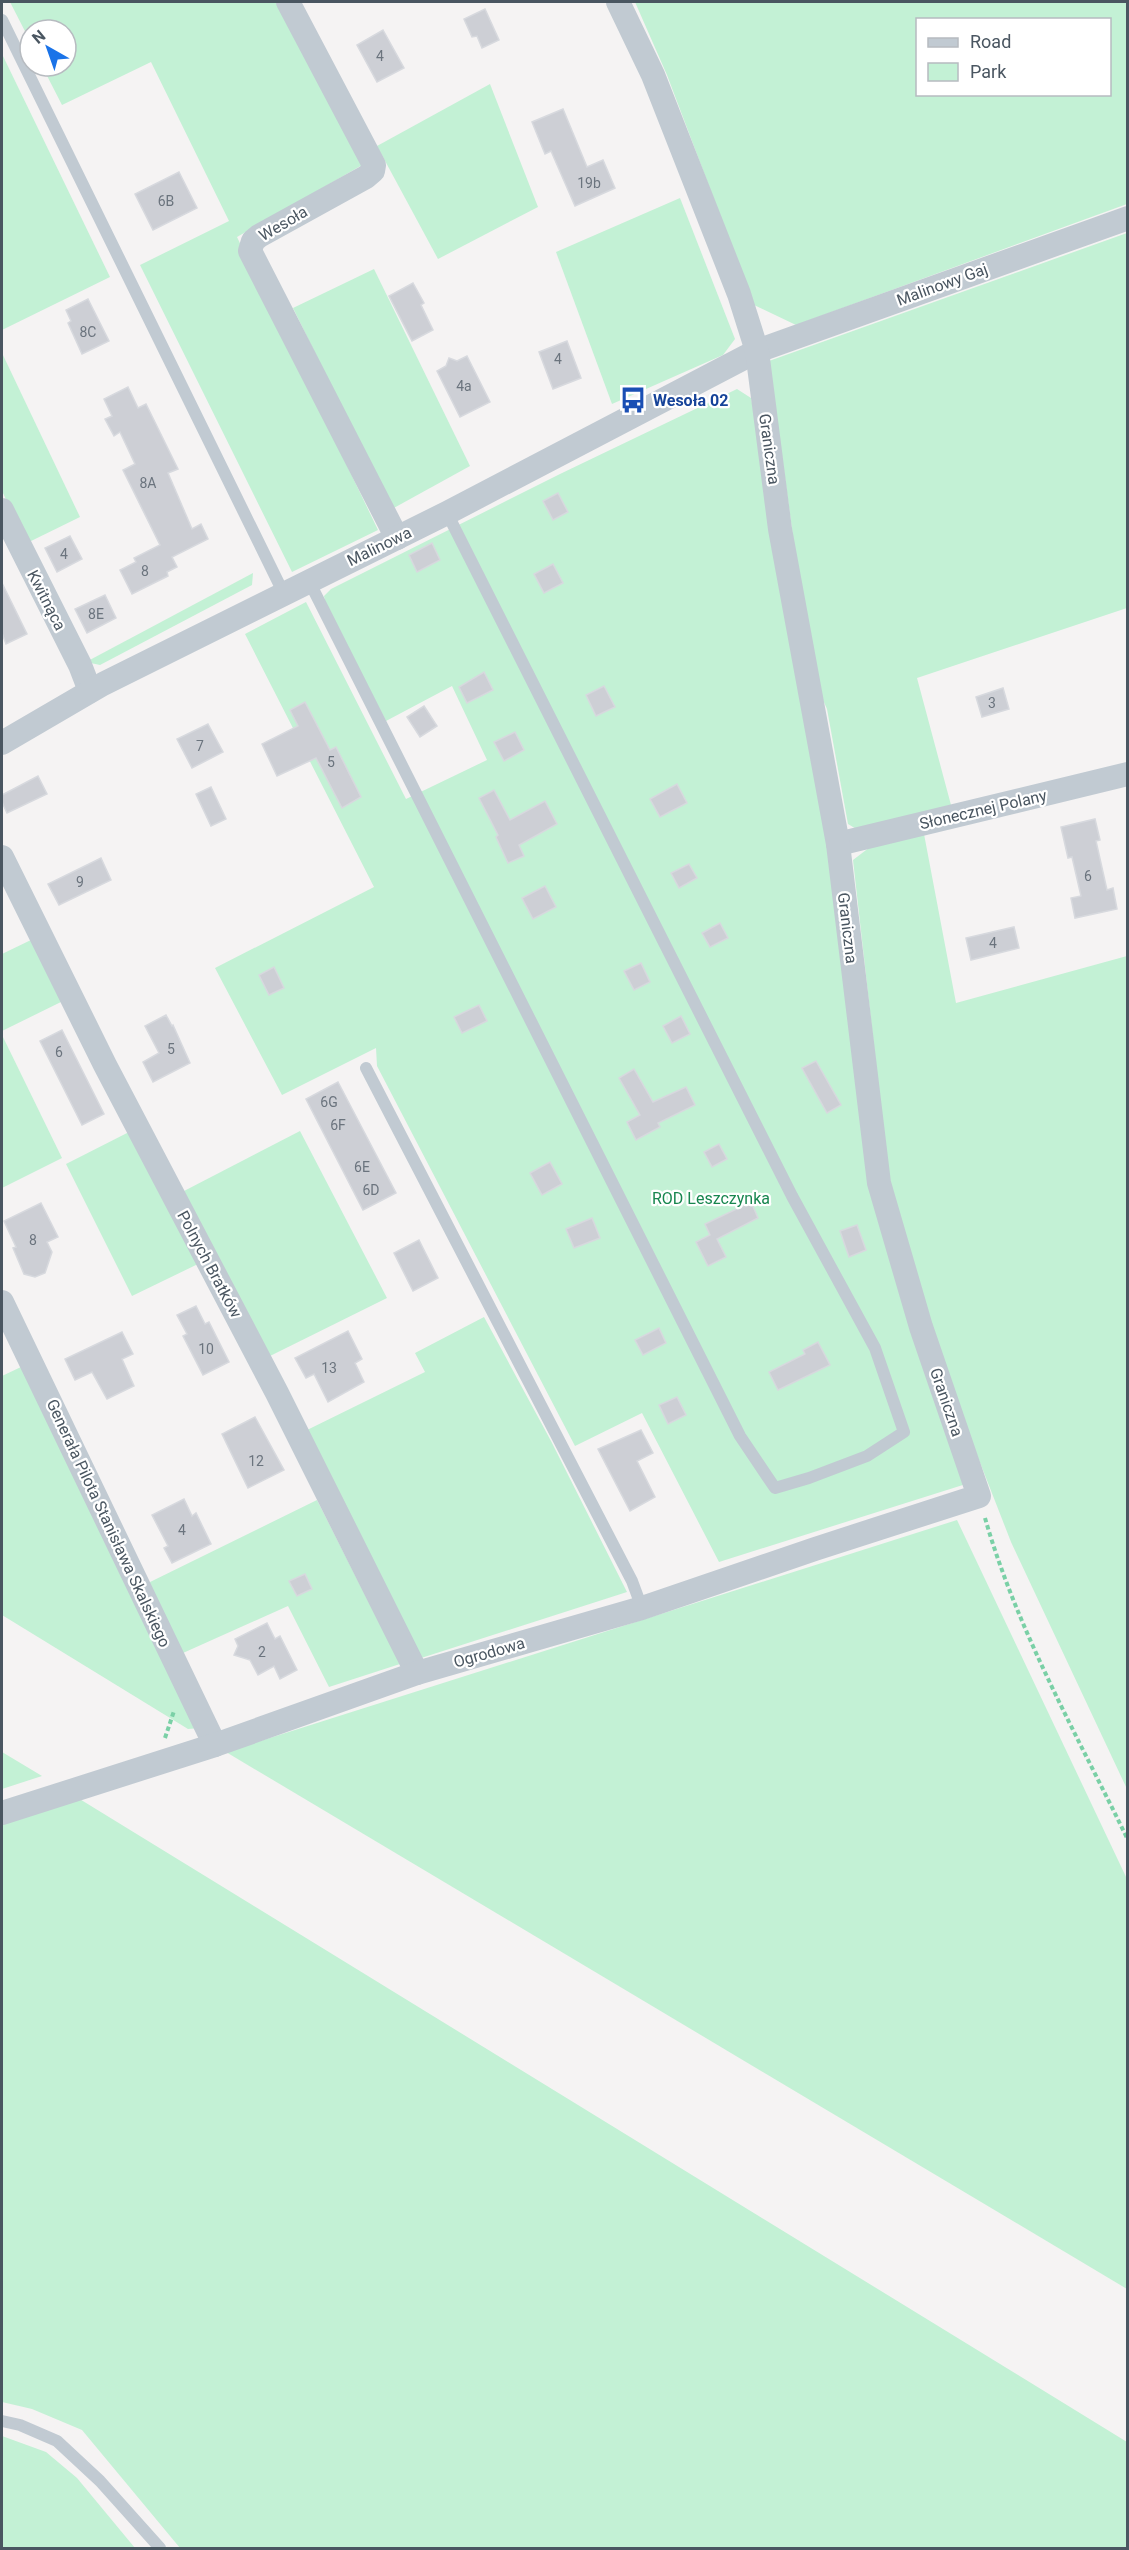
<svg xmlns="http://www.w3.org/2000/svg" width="1129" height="2550" font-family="Roboto,sans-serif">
	<rect width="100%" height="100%" fill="#f5f3f3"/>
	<g fill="#c3f1d5" fill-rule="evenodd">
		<path d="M 10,2 L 276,2 L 364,164 L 237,237 L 378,530 L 292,572 L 140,265 L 229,221 L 151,62 L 62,105 L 42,66 L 66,66 L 66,30 L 30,30 L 30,41 Z"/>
		<path d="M 635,2 L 1127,2 L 1127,204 L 796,325 L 754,305 L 667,75 ZM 918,20 L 1110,20 L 1110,94 L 918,94 Z"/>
		<path d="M 2,54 L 110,277 L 2,330 Z"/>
		<path d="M 490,84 L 538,207 L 438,259 L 377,146 Z"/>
		<path d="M 680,198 L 735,339 L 723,355 L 612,404 L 556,252 Z"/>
		<path d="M 1127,233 L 1127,608 L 917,678 L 951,805 L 858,830 L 848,824 L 827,709 L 812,675 L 769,361 Z"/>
		<path d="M 374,269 L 470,466 L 392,509 L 293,308 Z"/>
		<path d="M 2,353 L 80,517 L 27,543 L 2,491 Z"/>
		<path d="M 737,389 L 751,398 L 818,763 L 854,1066 L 966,1484 L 719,1562 L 642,1413 L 575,1446 L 377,1066 L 376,1048 L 282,1095 L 215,968 L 374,887 L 245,634 L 306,602 L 406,799 L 487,760 L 452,686 L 386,721 L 326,606 L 324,596 L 331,589 L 560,474 Z"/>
		<path d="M 253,573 L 252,585 L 100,665 L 86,662 Z"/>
		<path d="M 924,834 L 956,1003 L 1127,956 L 1127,1789 L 1011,1542 L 928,1329 L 890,1189 L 853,860 L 870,847 Z"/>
		<path d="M 33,939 L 63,1001 L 2,1031 L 2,954 Z"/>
		<path d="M 2,1035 L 62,1158 L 2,1188 Z"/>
		<path d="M 131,1131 L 198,1264 L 132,1296 L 66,1164 Z"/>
		<path d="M 300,1131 L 387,1298 L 268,1357 L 184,1191 Z"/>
		<path d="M 484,1317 L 551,1441 L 627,1592 L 418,1659 L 305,1431 L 425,1372 L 415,1353 Z"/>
		<path d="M 21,1367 L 200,1728 L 188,1729 L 2,1615 L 2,1376 Z"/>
		<path d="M 317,1500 L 400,1664 L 329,1687 L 288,1606 L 183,1653 L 148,1583 Z"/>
		<path d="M 957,1520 L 1127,1879 L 1127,2289 L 226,1752 Z"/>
		<path d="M 2,1752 L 42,1776 L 2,1789 Z"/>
		<path d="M 78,1798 L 1127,2442 L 1127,2548 L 180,2548 L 82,2430 L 32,2409 L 2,2402 L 2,1822 Z"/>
		<path d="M 2,2436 L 46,2452 L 77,2478 L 135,2548 L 2,2548 Z"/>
	</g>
	<g fill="#cdcfd5" stroke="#d7d9de" stroke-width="1.5">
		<path d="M 485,9 L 499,40 L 482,48 L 477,36 L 472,37 L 464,19 Z"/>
		<path d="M 383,30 L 404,68 L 377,82 L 357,45 Z"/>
		<path d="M 563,109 L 587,167 L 603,160 L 615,188 L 575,206 L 551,151 L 545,154 L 532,122 Z"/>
		<path d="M 179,172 L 197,208 L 153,230 L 135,194 Z"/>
		<path d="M 413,283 L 424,303 L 421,305 L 433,330 L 412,341 L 389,296 Z"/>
		<path d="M 88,299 L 109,341 L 82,354 L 68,323 L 71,321 L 66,310 Z"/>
		<path d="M 567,341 L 581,378 L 553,389 L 539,352 Z"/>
		<path d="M 467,356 L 490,402 L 460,417 L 437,371 L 446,366 L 449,358 L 457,361 Z"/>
		<path d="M 128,387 L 138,408 L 146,404 L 178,469 L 168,473 L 192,529 L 201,524 L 208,539 L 172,557 L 177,567 L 167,572 L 168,576 L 132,594 L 120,570 L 136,562 L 134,558 L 160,545 L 123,470 L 135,464 L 120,432 L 114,436 L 105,419 L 112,416 L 104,399 Z"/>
		<path d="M 558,493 L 568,512 L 553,520 L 543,501 Z"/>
		<path d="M 70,536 L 82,559 L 57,572 L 45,548 Z"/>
		<path d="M 432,543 L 440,560 L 417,572 L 409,555 Z"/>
		<path d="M 553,564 L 563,583 L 544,593 L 534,574 Z"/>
		<path d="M 2,583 L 27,634 L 6,644 L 2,633 Z"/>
		<path d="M 105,595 L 116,618 L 87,633 L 75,609 Z"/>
		<path d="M 484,672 L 493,690 L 467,703 L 459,687 Z"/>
		<path d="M 604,686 L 615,707 L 596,716 L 586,695 Z"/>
		<path d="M 1003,688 L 1009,709 L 982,717 L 976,697 Z"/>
		<path d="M 305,702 L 330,750 L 336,747 L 361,797 L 342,808 L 316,758 L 277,776 L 262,744 L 298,726 L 290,710 Z"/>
		<path d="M 424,706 L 437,726 L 420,737 L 407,717 Z"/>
		<path d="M 208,724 L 223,752 L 192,768 L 177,739 Z"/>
		<path d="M 515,732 L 524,750 L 504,761 L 494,742 Z"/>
		<path d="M 38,776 L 47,794 L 7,813 L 2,802 L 2,795 Z"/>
		<path d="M 677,784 L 687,803 L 660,817 L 650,799 Z"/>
		<path d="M 211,787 L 226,819 L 211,826 L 196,794 Z"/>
		<path d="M 494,790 L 510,820 L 545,801 L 557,824 L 519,845 L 524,856 L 508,863 L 496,837 L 498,835 L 479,798 Z"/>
		<path d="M 1095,819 L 1100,840 L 1096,841 L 1107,890 L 1113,888 L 1117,909 L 1075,918 L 1071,898 L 1081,896 L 1072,857 L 1068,858 L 1061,827 Z"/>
		<path d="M 101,858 L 111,880 L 59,905 L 48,884 Z"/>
		<path d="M 689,864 L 697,878 L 679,888 L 671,873 Z"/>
		<path d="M 545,886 L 556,907 L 533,919 L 522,898 Z"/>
		<path d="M 720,923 L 728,938 L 710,947 L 702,933 Z"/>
		<path d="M 1014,927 L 1019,948 L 971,960 L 966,938 Z"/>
		<path d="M 641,963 L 650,982 L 634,990 L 624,971 Z"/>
		<path d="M 274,967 L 284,988 L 269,995 L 259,975 Z"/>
		<path d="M 479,1005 L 487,1021 L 462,1033 L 454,1017 Z"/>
		<path d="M 166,1015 L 172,1026 L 173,1025 L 190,1063 L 153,1082 L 143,1062 L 159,1053 L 145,1026 Z"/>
		<path d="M 681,1016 L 690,1034 L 672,1043 L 663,1026 Z"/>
		<path d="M 62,1030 L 104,1114 L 82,1125 L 40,1041 Z"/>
		<path d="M 816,1061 L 841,1105 L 827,1113 L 802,1068 Z"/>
		<path d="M 634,1069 L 653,1102 L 686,1087 L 695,1105 L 658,1123 L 660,1127 L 636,1140 L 627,1122 L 640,1115 L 619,1078 Z"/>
		<path d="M 338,1082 L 396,1193 L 363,1210 L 306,1099 Z"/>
		<path d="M 719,1144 L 727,1159 L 712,1167 L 704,1152 Z"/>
		<path d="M 550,1162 L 562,1184 L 542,1195 L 530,1173 Z"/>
		<path d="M 751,1202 L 758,1218 L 717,1239 L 726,1257 L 708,1266 L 696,1242 L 710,1235 L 705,1224 Z"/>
		<path d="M 41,1203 L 58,1237 L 47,1242 L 52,1252 L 45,1273 L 35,1277 L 24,1274 L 13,1248 L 16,1247 L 4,1221 Z"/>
		<path d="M 592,1218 L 600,1238 L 574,1248 L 566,1229 Z"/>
		<path d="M 857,1225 L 866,1250 L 849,1257 L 840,1231 Z"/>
		<path d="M 419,1240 L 438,1278 L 413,1291 L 394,1253 Z"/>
		<path d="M 196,1306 L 205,1324 L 209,1322 L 229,1362 L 203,1375 L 183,1336 L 187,1334 L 177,1315 Z"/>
		<path d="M 659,1328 L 666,1343 L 643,1355 L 635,1340 Z"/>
		<path d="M 348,1331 L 362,1359 L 355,1363 L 364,1382 L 328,1402 L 314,1374 L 306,1378 L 295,1358 Z"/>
		<path d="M 122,1332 L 133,1354 L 122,1359 L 134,1386 L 107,1399 L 92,1372 L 75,1380 L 65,1359 Z"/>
		<path d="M 818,1342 L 830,1365 L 778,1390 L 769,1372 L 805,1354 L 803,1350 Z"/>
		<path d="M 677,1397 L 686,1415 L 668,1424 L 659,1405 Z"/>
		<path d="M 255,1417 L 284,1470 L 248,1488 L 222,1434 Z"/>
		<path d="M 641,1430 L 653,1453 L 637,1461 L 655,1497 L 630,1511 L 598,1449 Z"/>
		<path d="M 184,1499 L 192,1516 L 196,1513 L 211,1544 L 172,1563 L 164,1548 L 168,1546 L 152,1515 Z"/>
		<path d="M 305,1574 L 312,1589 L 297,1596 L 289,1581 Z"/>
		<path d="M 267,1623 L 275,1639 L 280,1636 L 297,1670 L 280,1679 L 274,1666 L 258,1675 L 250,1660 L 234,1655 L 238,1646 L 235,1639 Z"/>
	</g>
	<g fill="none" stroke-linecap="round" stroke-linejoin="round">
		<g stroke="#7ad0a6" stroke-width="4" stroke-dasharray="4.5 3" stroke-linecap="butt">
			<path d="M 985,1518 C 1017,1630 1077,1735 1128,1840"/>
			<path d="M 165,1738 L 174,1711"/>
		</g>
		<g stroke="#c1cad2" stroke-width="12">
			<path d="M 2,20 L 284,594"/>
			<path d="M 309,581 L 740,1436 L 775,1488 L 809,1478 L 867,1456 L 904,1432 L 875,1348 L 792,1196 L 447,513"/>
			<path d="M 366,1068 L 632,1581 L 642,1608"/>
			<path d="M 2,2421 L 20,2425 L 57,2441 L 100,2481 L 160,2548"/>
		</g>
		<g stroke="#c1cad2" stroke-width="24">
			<path d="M 288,2 L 374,165 L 373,171 L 366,177 L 259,236 L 253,241 L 250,251 L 397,538"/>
			<path d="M 2,510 L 80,665 L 90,691"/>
			<path d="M 2,743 L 103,684 L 447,513 L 757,351 L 1128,218"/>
			<path d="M 838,844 L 1128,774"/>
			<path d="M 2,857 L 105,1065 L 277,1393 L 417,1673"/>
			<path d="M 2,1302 L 215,1745"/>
			<path d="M 2,1813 L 215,1745 L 417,1673 L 642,1608 L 815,1549 L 979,1496 L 921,1327 L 879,1183 L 838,844 L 780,529 L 757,351 L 739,294 L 653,75 L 618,2"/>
		</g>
	</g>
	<defs>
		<g id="bus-bare" transform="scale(2.07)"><path d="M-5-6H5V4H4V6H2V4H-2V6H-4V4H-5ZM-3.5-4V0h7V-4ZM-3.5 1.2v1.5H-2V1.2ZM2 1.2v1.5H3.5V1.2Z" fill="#1a4fb4" stroke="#fff" stroke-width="2.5" paint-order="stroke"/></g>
	</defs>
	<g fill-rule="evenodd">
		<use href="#bus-bare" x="633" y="400"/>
	</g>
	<g text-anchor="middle" stroke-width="4.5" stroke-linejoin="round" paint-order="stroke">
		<g font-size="14" fill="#6b747e">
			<text x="380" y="61">4</text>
			<text x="589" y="188">19b</text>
			<text x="166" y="206">6B</text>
			<text x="88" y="337">8C</text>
			<text x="558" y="364">4</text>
			<text x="464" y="391">4a</text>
			<text x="148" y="488">8A</text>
			<text x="64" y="559">4</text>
			<text x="145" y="576">8</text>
			<text x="96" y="619">8E</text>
			<text x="992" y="708">3</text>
			<text x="200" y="751">7</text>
			<text x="331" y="767">5</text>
			<text x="1088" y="881">6</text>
			<text x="80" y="887">9</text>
			<text x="993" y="948">4</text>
			<text x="171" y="1054">5</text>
			<text x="59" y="1057">6</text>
			<text x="329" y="1107">6G</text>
			<text x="338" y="1130">6F</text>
			<text x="362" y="1172">6E</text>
			<text x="371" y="1195">6D</text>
			<text x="33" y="1245">8</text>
			<text x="206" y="1354">10</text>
			<text x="329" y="1373">13</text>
			<text x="256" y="1466">12</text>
			<text x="182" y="1535">4</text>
			<text x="262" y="1657">2</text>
		</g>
		<g font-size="16" fill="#4a5661" stroke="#fff">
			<text transform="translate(283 223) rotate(-30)" y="6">Wesoła</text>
			<text transform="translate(942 284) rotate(-20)" y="6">Malinowy Gaj</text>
			<text transform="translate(770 449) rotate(82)" y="6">Graniczna</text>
			<text transform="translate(379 546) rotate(-26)" y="6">Malinowa</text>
			<text transform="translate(47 600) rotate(63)" y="6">Kwitnąca</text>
			<text transform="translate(983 809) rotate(-13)" y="6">Słonecznej Polany</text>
			<text transform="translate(848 928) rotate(83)" y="6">Graniczna</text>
			<text transform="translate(210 1264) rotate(62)" y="6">Polnych Bratków</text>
			<text transform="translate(947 1402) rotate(71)" y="6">Graniczna</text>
			<text transform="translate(109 1523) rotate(65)" y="6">Generała Pilota Stanisława Skalskiego</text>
			<text transform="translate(489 1652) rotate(-16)" y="6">Ogrodowa</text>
		</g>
		<g font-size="16" font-weight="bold" fill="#164399" stroke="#fff" text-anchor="start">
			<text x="653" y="406">Wesoła 02</text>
		</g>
		<g font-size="16" fill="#17864f" stroke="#fff">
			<text x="711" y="1204">ROD Leszczynka</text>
		</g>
	</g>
	<rect width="1129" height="2550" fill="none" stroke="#4a5661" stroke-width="6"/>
	<rect x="916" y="18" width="195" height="78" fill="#ffffff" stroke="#b7bbc0" stroke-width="1.5"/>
	<rect x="928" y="38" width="30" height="9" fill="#c1cad2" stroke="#b7bbc0" stroke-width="1.5"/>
	<text x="970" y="48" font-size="18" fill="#4a5661">Road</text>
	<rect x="928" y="63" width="30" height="18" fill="#c3f1d5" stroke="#b7bbc0" stroke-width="1.5"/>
	<text x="970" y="78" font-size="18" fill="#4a5661">Park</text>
	<g transform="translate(48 48) rotate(320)"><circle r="28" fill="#ffffff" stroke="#b7bbc0" stroke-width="1.5"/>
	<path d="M0-4.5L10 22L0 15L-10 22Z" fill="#1a73e8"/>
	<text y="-9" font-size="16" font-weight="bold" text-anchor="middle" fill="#4a5661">N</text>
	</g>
</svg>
